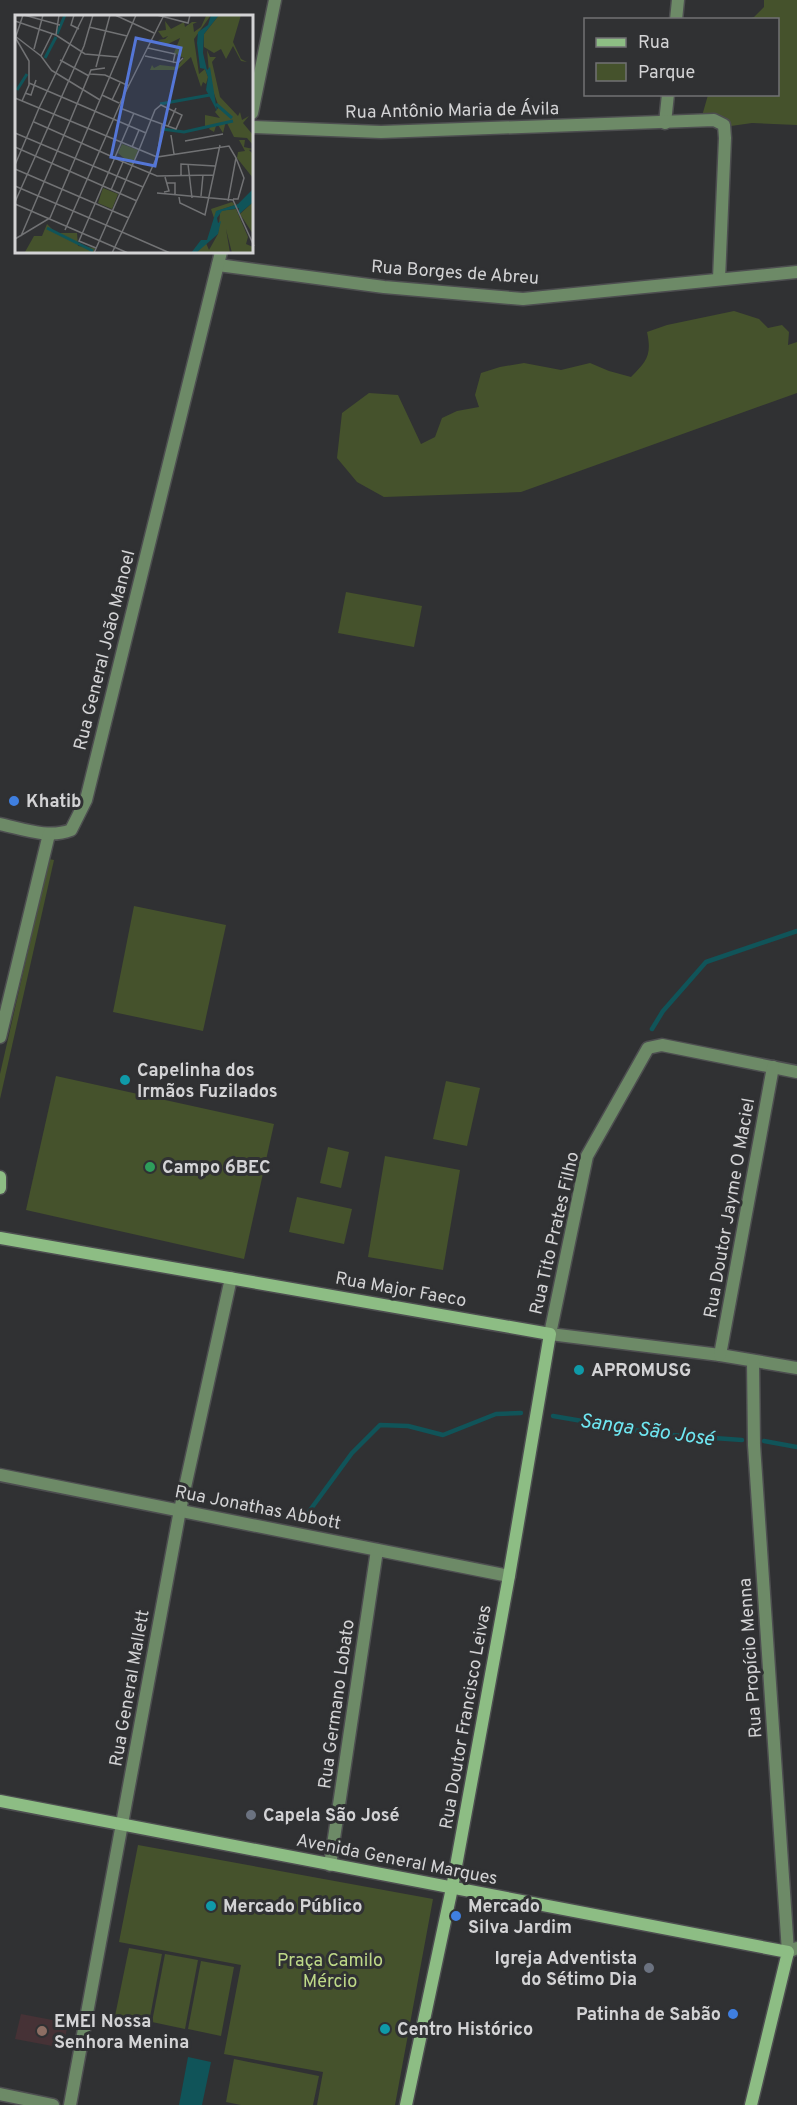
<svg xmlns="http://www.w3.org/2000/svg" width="797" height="2105" font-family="Overpass,sans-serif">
	<rect width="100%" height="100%" fill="#303133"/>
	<path fill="#463236" d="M 21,2014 L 68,2023 L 63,2048 L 15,2039 Z"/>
	<g fill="#45522c">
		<path d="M 764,0 L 797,0 L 797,125 L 752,123 L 731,126 L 724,119 L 702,116 L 708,95 L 778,94 L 778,20 L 748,19 L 754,17 L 764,7 Z"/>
		<path d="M 734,311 L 759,319 L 768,328 L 782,325 L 789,332 L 788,345 L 797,342 L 797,393 L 521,492 L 384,497 L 357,482 L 337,458 L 342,413 L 369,393 L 398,395 L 421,444 L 435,437 L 442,418 L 457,411 L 479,407 L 475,395 L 481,373 L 500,367 L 524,363 L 561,370 L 590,363 L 609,371 L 631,377 C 647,361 652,355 647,332 L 667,325 Z"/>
		<path d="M 346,592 L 422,606 L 414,647 L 338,633 Z"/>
		<path d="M 49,859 L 54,860 L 0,1099 L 0,1074 Z"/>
		<path d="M 134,906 L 226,925 L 203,1031 L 113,1012 Z"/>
		<path d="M 56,1076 L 274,1124 L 244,1259 L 26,1210 Z"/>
		<path d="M 446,1081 L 480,1088 L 467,1146 L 433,1139 Z"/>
		<path d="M 328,1147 L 349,1152 L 341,1188 L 320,1183 Z"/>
		<path d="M 385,1156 L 460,1170 L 443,1270 L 368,1257 Z"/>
		<path d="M 297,1197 L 352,1209 L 344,1244 L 289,1232 Z"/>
		<path d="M 138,1845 L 433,1899 L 395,2105 L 317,2105 L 323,2072 L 224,2054 L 241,1965 L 119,1942 Z"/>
		<path d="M 129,1948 L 162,1954 L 149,2022 L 115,2016 Z"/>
		<path d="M 165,1954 L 198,1960 L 185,2029 L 152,2022 Z"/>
		<path d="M 201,1961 L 234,1967 L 221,2036 L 188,2029 Z"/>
		<path d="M 234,2059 L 319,2076 L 313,2105 L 241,2105 L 226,2102 Z"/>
	</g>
	<path fill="#105459" d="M 188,2057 L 211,2062 L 202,2105 L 179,2105 Z"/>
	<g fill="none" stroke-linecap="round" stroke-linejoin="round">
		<g stroke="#105459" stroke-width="4.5">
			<path d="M 652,1029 L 663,1011 L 706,962 L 797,931"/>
			<path d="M 553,1416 L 658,1434 L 742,1440"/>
			<path d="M 764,1441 L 797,1447"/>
			<path d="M 302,1521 L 352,1453 L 380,1425 L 408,1426 L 443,1435 L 496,1414 L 521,1413"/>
		</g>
		<g stroke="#4d4e50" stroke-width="15">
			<g id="street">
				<path d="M 676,20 L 678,0"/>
				<path d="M 252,113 L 275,0"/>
				<path d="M 665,123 L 668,94"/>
				<path d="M 252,127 L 381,132 L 714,120 L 724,125 L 725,138 L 719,279"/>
				<path d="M 218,265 L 384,287 L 523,299 L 797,272"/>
				<path d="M 0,824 C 23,829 49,839 71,830 L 86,800 L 221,252"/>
				<path d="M 0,1037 L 49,834"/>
				<path d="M 797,1072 L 662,1045 L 648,1048 L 587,1156 L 550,1334 L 720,1355 L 797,1368"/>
				<path d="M 720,1355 L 773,1067"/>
				<path d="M 753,1361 L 754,1445 L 788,1952 L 797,1948"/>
				<path d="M 0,1475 L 509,1576"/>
				<path d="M 330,1865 L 377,1550"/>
				<path d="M 0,2094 L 53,2105"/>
				<path d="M 70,2105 L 180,1510 L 231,1278"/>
			</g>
		</g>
		<g stroke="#4d4e50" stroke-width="15">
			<g id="secondary">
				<path d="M 0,1177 L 0,1188"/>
				<path d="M 0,1238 L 550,1334 L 509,1576 L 452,1888 L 406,2105"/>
				<path d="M 0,1801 L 788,1952 L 751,2105"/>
			</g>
		</g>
		<use href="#street" stroke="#6d8a67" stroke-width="12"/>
		<use href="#secondary" stroke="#8dbd84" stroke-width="12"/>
	</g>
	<g fill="#3f7fe0" stroke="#303133" stroke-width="2">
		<circle cx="14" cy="801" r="6"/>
		<circle cx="456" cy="1916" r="6"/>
		<circle cx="733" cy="2014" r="6"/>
	</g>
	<g fill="#0f9aa8" stroke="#303133" stroke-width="2">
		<circle cx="125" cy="1080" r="6"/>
		<circle cx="579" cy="1370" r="6"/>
		<circle cx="211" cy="1906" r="6"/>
		<circle cx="385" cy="2029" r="6"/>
	</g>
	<circle fill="#2e9e5b" stroke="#303133" stroke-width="2" cx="150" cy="1167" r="6"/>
	<g fill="#6b7280" stroke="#303133" stroke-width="2">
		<circle cx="251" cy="1815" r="6"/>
		<circle cx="649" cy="1968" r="6"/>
	</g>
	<circle fill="#8d6e63" stroke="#303133" stroke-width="2" cx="42" cy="2031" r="6"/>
	<g text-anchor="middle" stroke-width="6" stroke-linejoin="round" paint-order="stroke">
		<g font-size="18" fill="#d3d3d5" stroke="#303133">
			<text transform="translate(452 110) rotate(-1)" y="6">Rua Antônio Maria de Ávila</text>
			<text transform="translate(455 272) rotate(4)" y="6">Rua Borges de Abreu</text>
			<text transform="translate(104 650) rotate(-76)" y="6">Rua General João Manoel</text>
			<text transform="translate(729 1208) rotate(-80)" y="6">Rua Doutor Jayme O Maciel</text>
			<text transform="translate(554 1233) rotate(-77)" y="6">Rua Tito Prates Filho</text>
			<text transform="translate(401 1289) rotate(10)" y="6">Rua Major Faeco</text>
			<text transform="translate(258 1507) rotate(11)" y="6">Rua Jonathas Abbott</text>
			<text transform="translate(750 1658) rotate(-94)" y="6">Rua Propício Menna</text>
			<text transform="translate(129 1688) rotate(-80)" y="6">Rua General Mallett</text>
			<text transform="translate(336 1704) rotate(-82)" y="6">Rua Germano Lobato</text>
			<text transform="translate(465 1717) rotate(-80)" y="6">Rua Doutor Francisco Leivas</text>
			<text transform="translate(397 1859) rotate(11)" y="6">Avenida General Marques</text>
		</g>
		<g font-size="18" font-weight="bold" fill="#d3d3d5" stroke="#303133" text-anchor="start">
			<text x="26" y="807">Khatib</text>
			<text x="137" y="1076">Capelinha dos<tspan x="137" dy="21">Irmãos Fuzilados</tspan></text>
			<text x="162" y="1173">Campo 6BEC</text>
			<text x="591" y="1376">APROMUSG</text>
			<text x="263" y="1821">Capela São José</text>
			<text x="223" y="1912">Mercado Público</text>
			<text x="468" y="1912">Mercado<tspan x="468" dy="21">Silva Jardim</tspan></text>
			<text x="637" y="1964" text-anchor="end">Igreja Adventista<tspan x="637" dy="21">do Sétimo Dia</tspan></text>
			<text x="721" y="2020" text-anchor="end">Patinha de Sabão</text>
			<text x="54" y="2027">EMEI Nossa<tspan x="54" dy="21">Senhora Menina</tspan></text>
			<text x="397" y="2035">Centro Histórico</text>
		</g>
		<g font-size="18" fill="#bed988" stroke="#303133">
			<text x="330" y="1966">Praça Camilo<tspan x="330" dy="21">Mércio</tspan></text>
		</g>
		<g font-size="20" font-style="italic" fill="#6fe8f3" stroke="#303133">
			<text transform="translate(647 1429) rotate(8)" y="7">Sanga São José</text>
		</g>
	</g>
	<g transform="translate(15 15)">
		<rect width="238" height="238" fill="#303133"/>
		<path d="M 196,0 L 179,24 L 184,59 L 190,54 L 193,62 L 191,69 L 188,67 L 186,72 L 176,42 L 162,55 L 135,55 L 137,50 L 139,53 L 145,50 L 162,52 L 169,43 L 159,38 L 165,23 L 151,30 L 143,25 L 150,24 L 153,21 L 148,23 L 143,16 L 151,15 L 150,6 L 156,14 L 169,7 L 170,12 L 177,7 L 182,7 L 178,9 L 179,17 L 186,12 L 191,1 ZM 204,0 L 226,0 L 218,27 L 226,44 L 232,47 L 226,46 L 218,31 L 211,44 L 206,34 L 199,38 L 189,32 L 189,19 ZM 192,35 L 195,42 L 201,42 L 197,47 L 205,82 L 223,101 L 225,97 L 227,105 L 234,101 L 228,108 L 238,120 L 238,130 L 232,123 L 219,122 L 211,106 L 208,118 L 202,108 L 199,117 L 194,114 L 196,111 L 190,111 L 190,100 L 205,103 L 200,97 L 204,92 L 195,68 ZM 224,125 L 230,125 L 229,132 L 238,134 L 234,135 L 238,139 L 238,163 L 222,143 L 223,137 L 230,136 ZM 107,129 L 123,135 L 117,150 L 103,138 ZM 88,173 L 103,179 L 97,194 L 83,188 ZM 217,187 L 220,190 L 202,196 L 221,194 L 233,222 L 231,229 L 238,232 L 238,238 L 217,238 L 211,214 L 215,238 L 181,238 L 191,228 L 194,235 L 203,219 L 205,199 L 201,199 L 200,206 L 196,194 ZM 237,188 L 237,206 L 238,219 L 225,199 ZM 32,209 L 41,218 L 62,218 L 63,231 L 80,233 L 78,238 L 0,238 L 10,237 L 19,221 L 27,221 Z" fill="#45522c"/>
		<path d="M 196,0 L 204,0 L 189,19 L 188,38 L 192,55 L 195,52 L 202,96 L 191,75 L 193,62 L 190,54 L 185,53 L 182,28 L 183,17 L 193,10 ZM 238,174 L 238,194 L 237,188 L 223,200 L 224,193 L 207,196 L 202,203 L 203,208 L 206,206 L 203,219 L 181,238 L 176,238 L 186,225 L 192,225 L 201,196 L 223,189 Z" fill="#105459"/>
		<path fill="none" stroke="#105459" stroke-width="3" d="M 42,19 L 50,0M 30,43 L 41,22M 2,75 L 12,59M 145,89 L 195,80M 201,89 L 217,103M 147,114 L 169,117 L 218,106M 32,213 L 78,236"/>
		<path fill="none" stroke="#717274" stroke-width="1.5" d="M 9,0 L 45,10M 59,0 L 56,10 L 64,14M 100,0 L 139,18M 142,0 L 173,8 L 175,0M 0,6 L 41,20 L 70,39 L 103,42M 74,12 L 112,21M 41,20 L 44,0M 0,21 L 26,41 L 37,56M 1,21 L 8,0M 0,22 L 14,46 L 14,70 L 7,86M 133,33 L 160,39 L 158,48M 19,34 L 28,0M 26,41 L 37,19M 130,41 L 163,48 L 168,43M 45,45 L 74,61M 81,52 L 95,0M 36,55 L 85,85M 75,59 L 90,60 L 114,71M 14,68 L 131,118M 10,78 L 16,80 L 21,65M 87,80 L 104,88M 0,83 L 142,142 L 107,217 L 0,171M 97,85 L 105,68M 105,88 L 148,2M 24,93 L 69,0M 55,106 L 76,55 L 90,53M 19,107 L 100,143M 147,109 L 142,142 L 214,131 L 221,143 L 213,186M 153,111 L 161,93M 73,113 L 121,0M 0,118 L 128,172M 156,120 L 159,139M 170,126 L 208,119M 0,132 L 122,186M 117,132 L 124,115M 20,142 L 69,31 L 78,0M 99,143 L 142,161 L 198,160M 173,149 L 177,183M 0,150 L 24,93M 0,154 L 114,203M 166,160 L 166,149 L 200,151M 152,168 L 160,168 L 160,180M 96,175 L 108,147M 149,177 L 154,176 L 150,162M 142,178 L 218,185 L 239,231M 186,181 L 188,160M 164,182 L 165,188 L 190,200 L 205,130M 218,184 L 223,184 L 229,163 L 221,143M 0,187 L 20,142M 0,189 L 113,238M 50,215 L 106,87M 6,221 L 55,106M 0,224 L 35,203 L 73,113M 81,233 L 64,226 L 119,98M 79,238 L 124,135 L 140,95 L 146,90 L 167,100 L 161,114 L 136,105 L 105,93M 97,238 L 107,217 L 155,238"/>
		<path fill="#5476d7" fill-opacity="0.15" stroke="#5476d7" stroke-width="3" d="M 121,23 L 166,33 L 140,151 L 96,142 Z"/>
		<rect width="238" height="238" fill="none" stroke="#d3d3d5" stroke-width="3"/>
	</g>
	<rect x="584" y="18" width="195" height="78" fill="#303133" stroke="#717274" stroke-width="1.5"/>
	<rect x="596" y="38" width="30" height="9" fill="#8dbd84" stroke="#717274" stroke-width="1.5"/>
	<text x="638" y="48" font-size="18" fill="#d3d3d5">Rua</text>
	<rect x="596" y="63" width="30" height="18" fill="#45522c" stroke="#717274" stroke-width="1.5"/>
	<text x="638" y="78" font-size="18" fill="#d3d3d5">Parque</text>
</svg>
